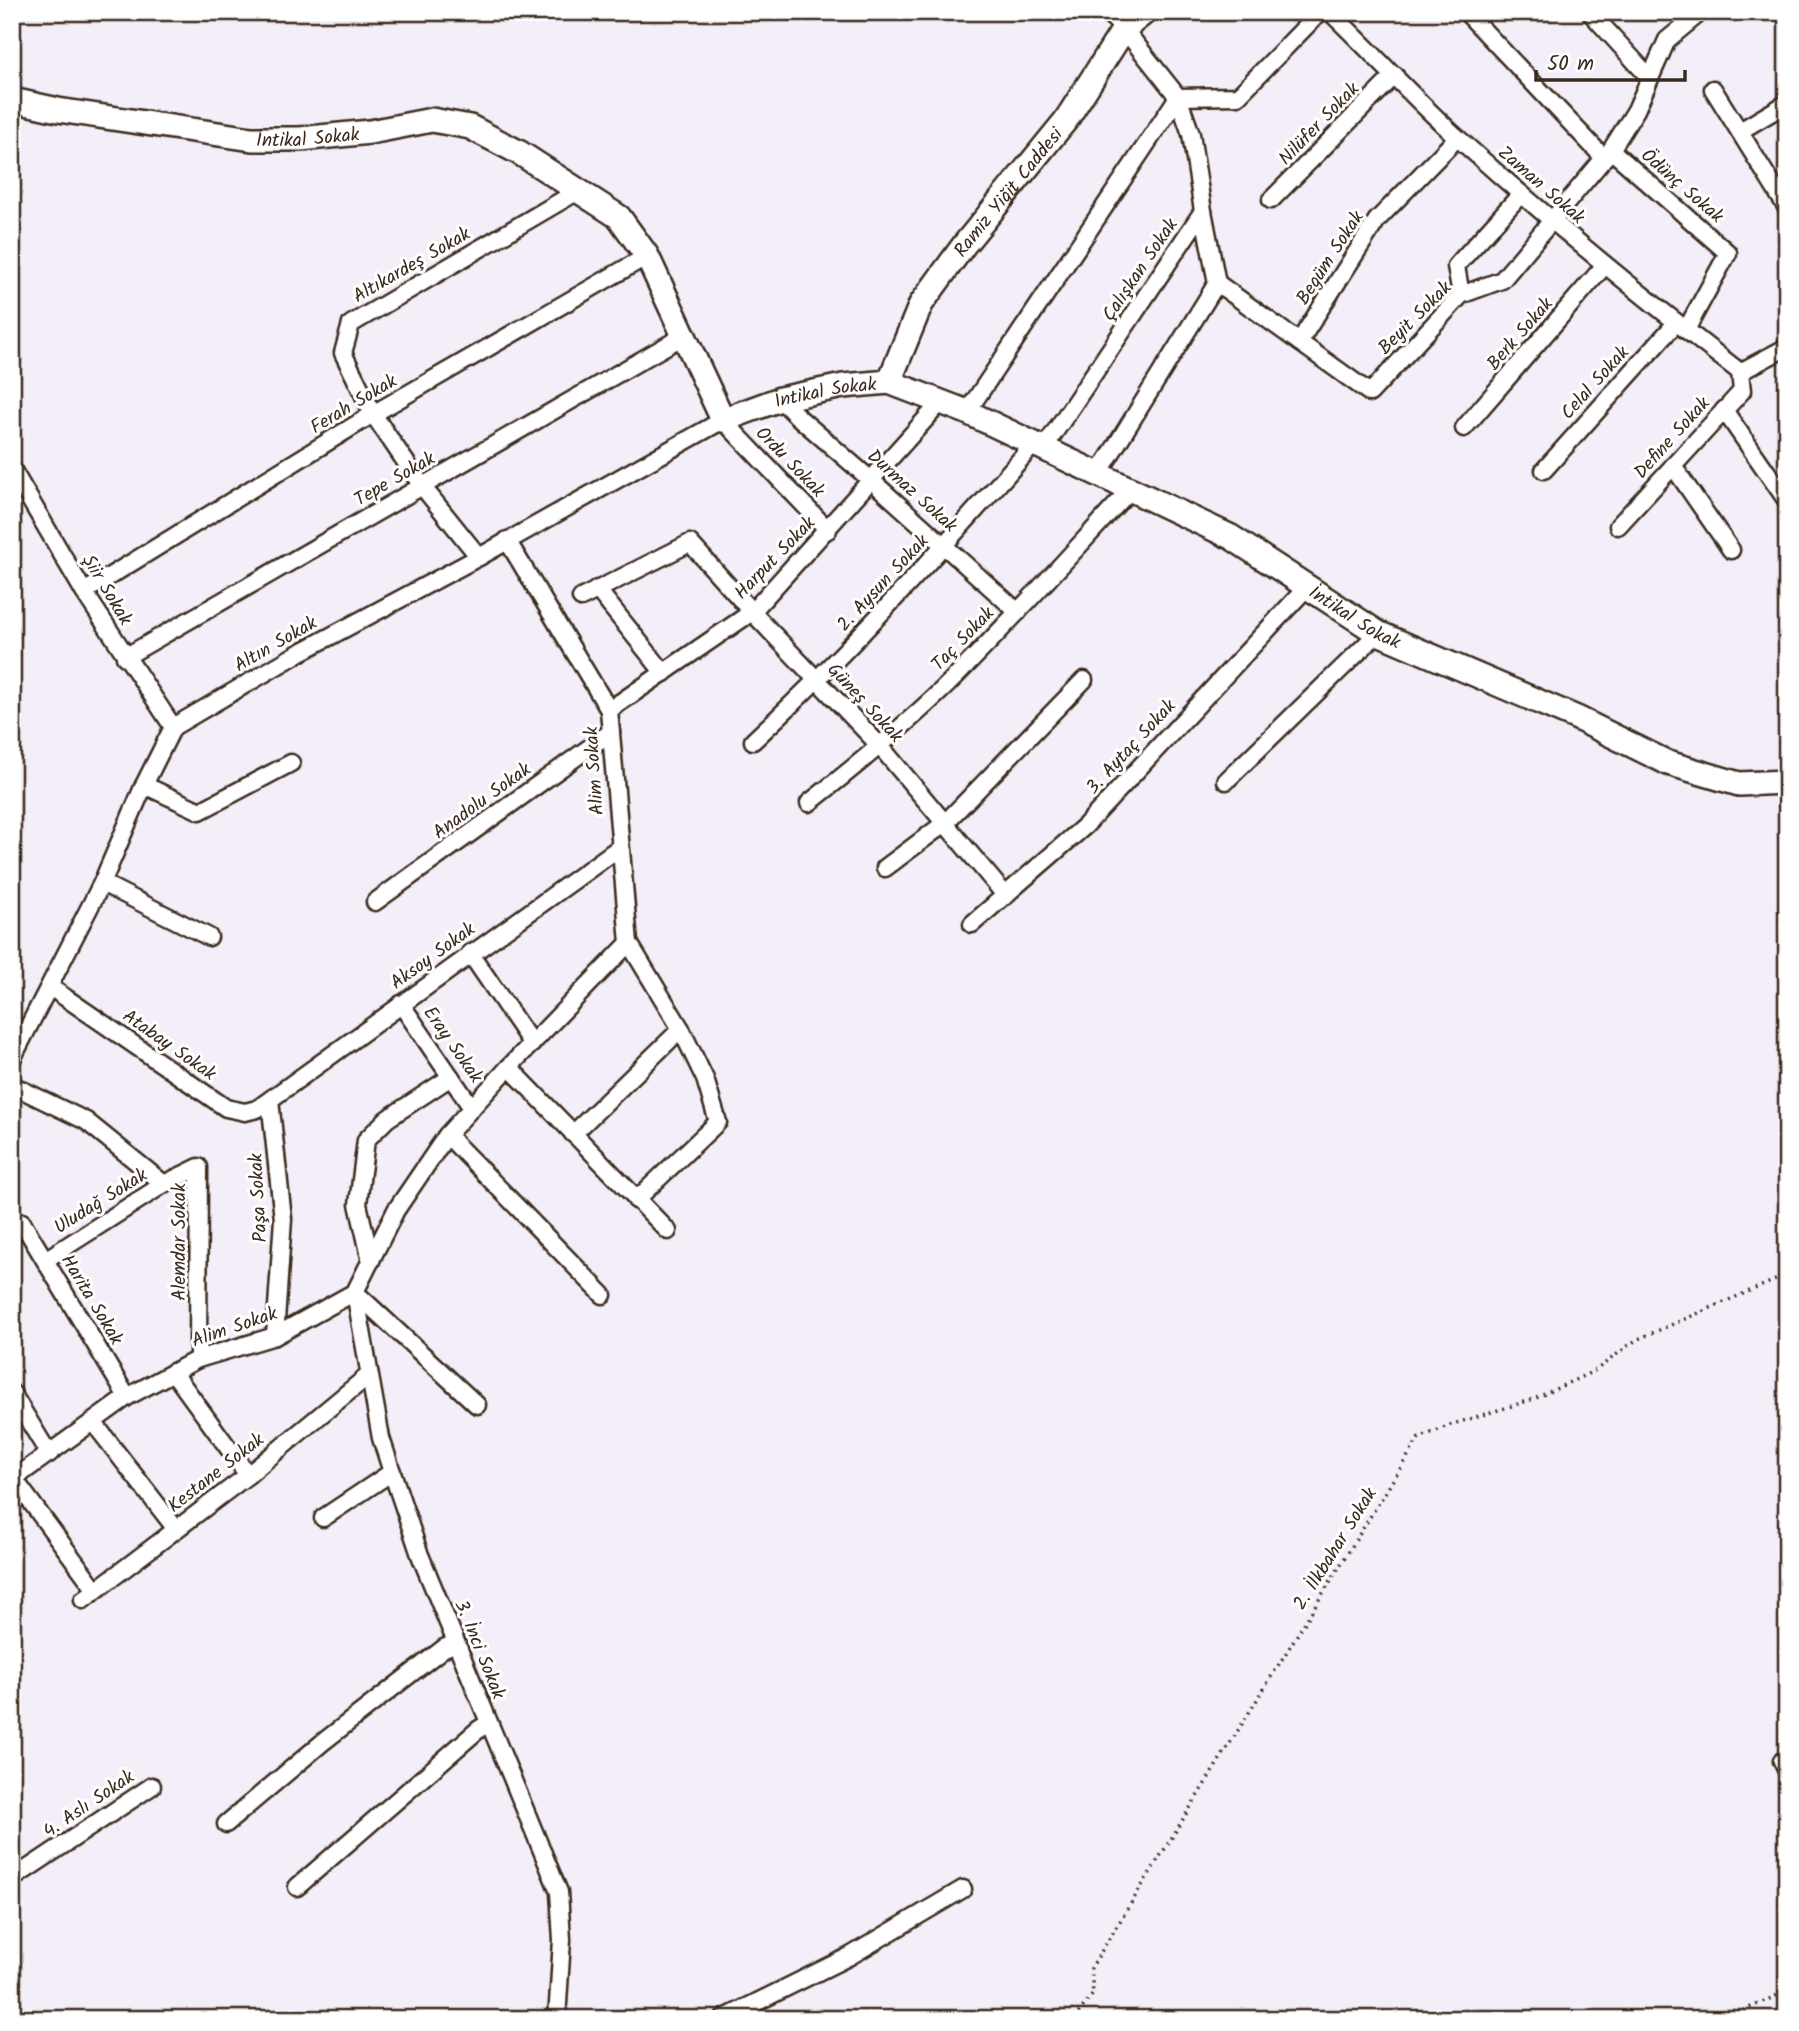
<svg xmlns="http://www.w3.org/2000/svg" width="1799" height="2031" font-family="Kalam,sans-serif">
	<rect width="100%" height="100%" fill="#f3eef8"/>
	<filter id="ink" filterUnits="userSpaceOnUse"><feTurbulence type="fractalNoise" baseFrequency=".0143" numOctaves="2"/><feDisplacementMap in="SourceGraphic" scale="14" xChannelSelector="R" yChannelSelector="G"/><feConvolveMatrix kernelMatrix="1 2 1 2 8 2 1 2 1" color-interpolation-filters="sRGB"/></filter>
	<g filter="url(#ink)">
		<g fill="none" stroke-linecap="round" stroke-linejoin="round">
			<g stroke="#3b2a1e" stroke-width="21">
				<g id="street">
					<path d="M 1330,12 C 1374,54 1415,100 1460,140 C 1550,221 1644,298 1740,372"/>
					<path d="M 1466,12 L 1604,158"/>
					<path d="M 1590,12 L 1650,78"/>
					<path d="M 1713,89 L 1787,208"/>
					<path d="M 1740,131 L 1787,103"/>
					<path d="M 1611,150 L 1728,253 L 1686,330"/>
					<path d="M 1271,200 L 1395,75"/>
					<path d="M 1217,283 L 1370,393 L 1461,295 L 1502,280 L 1611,150 L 1636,110 L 1667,40 L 1701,12"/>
					<path d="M 1461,295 L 1456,266 L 1521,194"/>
					<path d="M 1299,342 L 1377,220 L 1457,138"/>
					<path d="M 1740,372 L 1787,347"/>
					<path d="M 780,399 L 797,416 L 872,481 L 1018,612"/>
					<path d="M 1724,410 L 1787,501"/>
					<path d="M 967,412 L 1178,97 L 1238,96 L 1320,12"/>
					<path d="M 1464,428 L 1605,265"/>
					<path d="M 1044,448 L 1203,211 L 1191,134 L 1178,97 L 1124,29 L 1107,12"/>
					<path d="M 1673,466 L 1731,550"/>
					<path d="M 12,469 L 84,592 L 173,727"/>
					<path d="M 1544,470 L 1676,323"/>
					<path d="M 1099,473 L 1217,283 L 1203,211"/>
					<path d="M 1618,526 L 1742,391 L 1740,372"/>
					<path d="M 479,557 L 422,486 L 373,414 L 343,353 L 351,324 L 578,191"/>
					<path d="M 597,589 L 664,673"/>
					<path d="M 84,592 L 373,414 L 647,256"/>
					<path d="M 581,598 L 690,543 L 752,612 L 880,746 L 1006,896"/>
					<path d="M 125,657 L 685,335"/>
					<path d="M 609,710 L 752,612 L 941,402"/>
					<path d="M 753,741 C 853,648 944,546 1034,444"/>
					<path d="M 1226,781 L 1378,633"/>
					<path d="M 144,785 L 200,811 L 291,763"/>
					<path d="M 809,803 C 856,766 901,729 944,688 C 1009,624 1069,556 1131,489"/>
					<path d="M 885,868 L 945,823 L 1084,680"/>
					<path d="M 102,883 L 209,937"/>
					<path d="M 375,902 L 611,732"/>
					<path d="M 972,924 L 1085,826 L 1308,586"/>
					<path d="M 629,943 L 681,1029 L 705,1079 L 718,1122 L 636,1200"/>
					<path d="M 470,953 L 532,1044"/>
					<path d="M 50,987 L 226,1108 L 245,1112 L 257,1109 L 620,847"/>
					<path d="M 401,1004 L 472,1108"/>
					<path d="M 12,1059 L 102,883 L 144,785 L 173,727 L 299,653 L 479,557 L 723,420 L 828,530"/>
					<path d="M 509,1067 L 668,1231"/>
					<path d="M 12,1085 L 86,1121 L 164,1184 L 45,1260"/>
					<path d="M 270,1100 L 283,1219 L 275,1336"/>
					<path d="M 573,1134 L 681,1029"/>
					<path d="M 447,1135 L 603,1295"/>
					<path d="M 164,1184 L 199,1167 L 198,1359"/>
					<path d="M 22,1222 L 127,1397"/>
					<path d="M 371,1261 L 358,1204 L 366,1140 L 387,1119 L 451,1077"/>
					<path d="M 355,1292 L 381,1438 L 392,1472 L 420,1555 L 559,1892 L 562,1940 L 557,2019"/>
					<path d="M 355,1292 L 477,1405"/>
					<path d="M 173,1372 L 248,1475"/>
					<path d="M 12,1393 L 49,1454"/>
					<path d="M 93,1422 L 176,1529"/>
					<path d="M 14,1479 L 96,1590"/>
					<path d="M 12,1480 L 127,1397 L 198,1359 L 275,1336 L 355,1292 L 396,1210 L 447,1135 L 509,1067 L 629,943 L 609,710 L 507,540"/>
					<path d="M 323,1518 L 392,1472"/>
					<path d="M 83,1600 L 248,1475 L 369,1375"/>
					<path d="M 1782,1761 L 1787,1771"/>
					<path d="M 226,1824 L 323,1742 L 444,1648 L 456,1643"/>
					<path d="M 12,1879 L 152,1786"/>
					<path d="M 297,1887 L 479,1729 L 489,1723"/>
					<path d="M 723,2019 L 850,1956 L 963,1889"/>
				</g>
			</g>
			<g stroke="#3b2a1e" stroke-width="28">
				<g id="secondary">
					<path id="s1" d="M 12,100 L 58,110 L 252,139 L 300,139 L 370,132 L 432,120 L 470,127 L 520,153 L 619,217 L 647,256 L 723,420 L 780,399 L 843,386 L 889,382 L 967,412 L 1231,537 L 1378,633 L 1577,718 L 1668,763 L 1739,784 L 1787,782"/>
					<path id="s2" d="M 889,382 L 921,304 L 964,245 L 1066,120 L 1124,29 L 1145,12"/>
				</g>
			</g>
			<g stroke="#3b2a1e" stroke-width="3.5" stroke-dasharray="2 5" stroke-linecap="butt">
				<path d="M 1074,2019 L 1093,1994 L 1091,1968 L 1419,1438 L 1450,1425 L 1534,1399 L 1596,1370 L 1636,1340 L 1787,1275"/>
				<path d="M 1724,2019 L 1787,1991"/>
			</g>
			<use href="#street" stroke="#fff" stroke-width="16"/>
			<use href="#secondary" stroke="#fff" stroke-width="23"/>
		</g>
	</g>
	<g text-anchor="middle" stroke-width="6" stroke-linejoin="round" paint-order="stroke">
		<g font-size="19" fill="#3b2a1e" stroke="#fff">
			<text transform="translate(1318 123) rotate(-46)" y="7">Nilüfer Sokak</text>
			<text dy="7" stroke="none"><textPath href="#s1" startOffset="299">İntikal Sokak</textPath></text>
			<text transform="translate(1542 184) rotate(41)" y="7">Zaman Sokak</text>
			<text transform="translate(1683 185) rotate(41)" y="7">Ödünç Sokak</text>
			<text dy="7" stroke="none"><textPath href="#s2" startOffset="226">Ramiz Yiğit Caddesi</textPath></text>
			<text transform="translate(1329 257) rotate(-57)" y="7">Begüm Sokak</text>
			<text transform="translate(411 264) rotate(-30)" y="7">Altıkardeş Sokak</text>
			<text transform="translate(1139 269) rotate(-56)" y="7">Çalışkan Sokak</text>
			<text transform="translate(1414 317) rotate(-45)" y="7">Beyit Sokak</text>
			<text transform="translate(1519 333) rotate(-49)" y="7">Berk Sokak</text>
			<text transform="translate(1594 382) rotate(-48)" y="7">Celal Sokak</text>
			<text dy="7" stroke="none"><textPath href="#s1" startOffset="973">İntikal Sokak</textPath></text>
			<text transform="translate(353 403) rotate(-31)" y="7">Ferah Sokak</text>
			<text transform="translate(1671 437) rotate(-48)" y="7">Define Sokak</text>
			<text transform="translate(791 461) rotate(46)" y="7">Ordu Sokak</text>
			<text transform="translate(394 478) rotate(-30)" y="7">Tepe Sokak</text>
			<text transform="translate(913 490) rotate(42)" y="7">Durmaz Sokak</text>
			<text transform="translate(774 557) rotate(-46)" y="7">Harput Sokak</text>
			<text transform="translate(882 582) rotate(-47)" y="7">2. Aysun Sokak</text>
			<text transform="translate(108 589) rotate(59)" y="7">Şiir Sokak</text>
			<text dy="7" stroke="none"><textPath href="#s1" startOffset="1561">İntikal Sokak</textPath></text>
			<text transform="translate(962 638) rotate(-46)" y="7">Taç Sokak</text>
			<text transform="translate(275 643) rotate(-30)" y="7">Altın Sokak</text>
			<text transform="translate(866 702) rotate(47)" y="7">Güneş Sokak</text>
			<text transform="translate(1130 746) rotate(-47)" y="7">3. Aytaç Sokak</text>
			<text transform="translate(593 771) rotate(-94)" y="7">Alim Sokak</text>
			<text transform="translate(481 800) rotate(-36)" y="7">Anadolu Sokak</text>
			<text transform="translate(432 955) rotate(-36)" y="7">Aksoy Sokak</text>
			<text transform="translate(170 1044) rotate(35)" y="7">Atabay Sokak</text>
			<text transform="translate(454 1044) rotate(55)" y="7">Eray Sokak</text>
			<text transform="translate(257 1198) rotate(-93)" y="7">Paşa Sokak</text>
			<text transform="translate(100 1200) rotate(-32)" y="7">Uludağ Sokak</text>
			<text transform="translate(178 1242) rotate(-90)" y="7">Alemdar Sokak</text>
			<text transform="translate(93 1299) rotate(59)" y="7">Harita Sokak</text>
			<text transform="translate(234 1326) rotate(-19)" y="7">Alim Sokak</text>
			<text transform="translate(215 1472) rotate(-38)" y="7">Kestane Sokak</text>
			<text transform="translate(1334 1548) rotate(-58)" y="7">2. İlkbahar Sokak</text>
			<text transform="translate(481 1649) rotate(68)" y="7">3. İnci Sokak</text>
			<text transform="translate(88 1803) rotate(-34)" y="7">4. Aslı Sokak</text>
		</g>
	</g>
	<rect width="1799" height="2031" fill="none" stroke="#fff" stroke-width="42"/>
	<rect x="21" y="21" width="1757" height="1989" fill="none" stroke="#3b2a1e" stroke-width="2.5" filter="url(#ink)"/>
	<path d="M1536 70v10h149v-10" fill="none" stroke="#3b2a1e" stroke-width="3.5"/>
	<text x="1547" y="70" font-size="21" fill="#3b2a1e" stroke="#ffffff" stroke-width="5" paint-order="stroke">50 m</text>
</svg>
